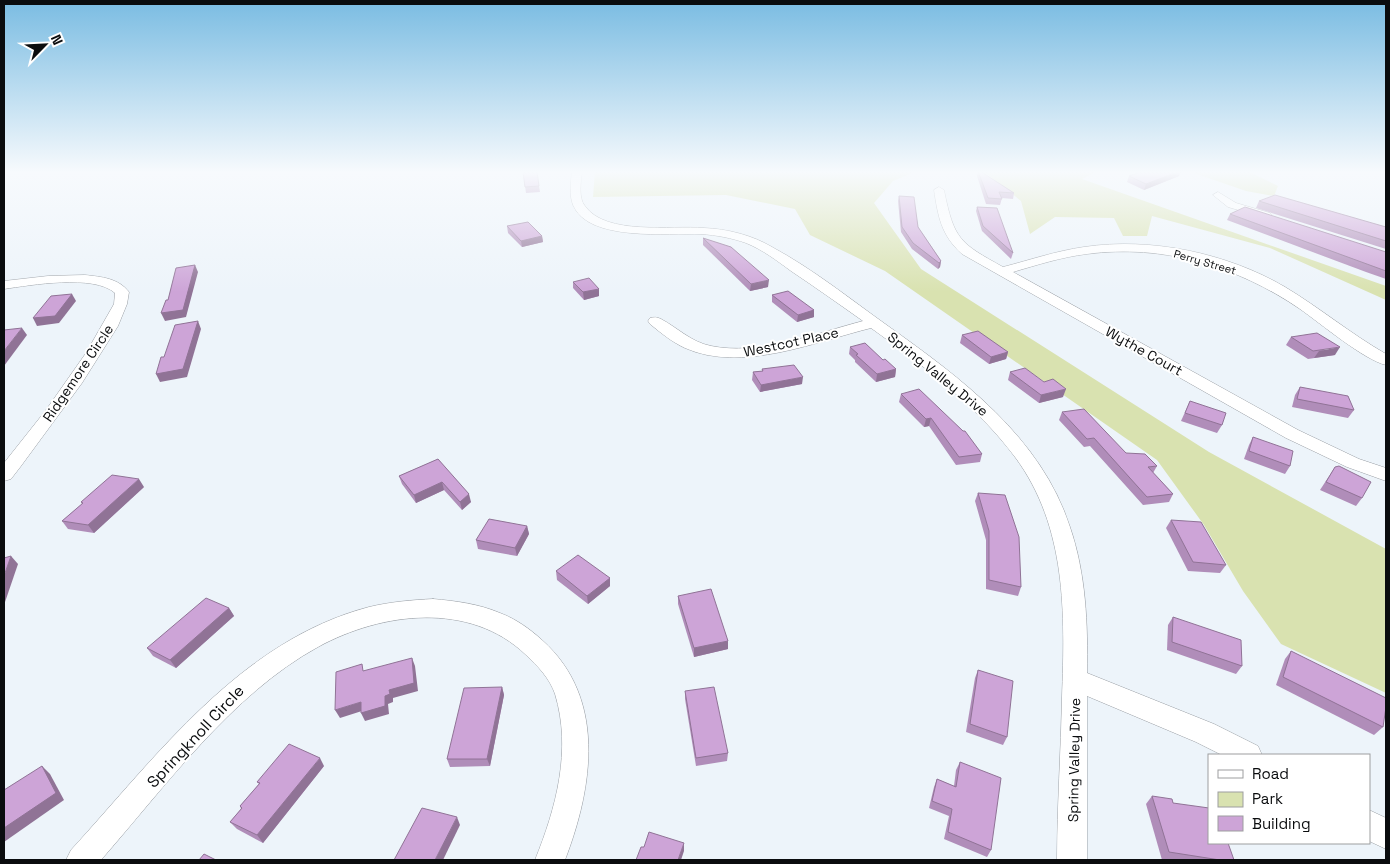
<svg xmlns="http://www.w3.org/2000/svg" width="1390" height="864" font-family="'Space Grotesk',sans-serif">
	<rect width="100%" height="100%" fill="#edf4fa"/>
	<g fill="#d9e2b0">
		<path d="M 595,171 L 917,171 L 893,181 L 874,203 L 921,269 L 1209,452 L 1386,549 L 1386,693 L 1281,644 L 1243,591 L 1204,525 L 1157,460 L 885,271 L 810,235 L 795,209 L 726,195 L 593,197 Z"/>
		<path d="M 972,171 L 1098,171 L 1082,179 L 1386,286 L 1386,300 L 1270,248 L 1152,216 L 1147,236 L 1123,236 L 1114,218 L 1055,217 L 1030,234 L 1021,201 L 987,174 Z"/>
		<path d="M 1188,171 L 1248,171 L 1278,186 L 1274,196 L 1246,191 Z"/>
	</g>
	<g fill="none" stroke-linecap="round" stroke-linejoin="round">
		<g stroke="#9a9fa5" stroke-width="1">
			<g id="street">
				<path d="M 572,171 L 582,171 C 581,181 578,198 585,206 C 606,236 672,225 704,228 C 727,229 752,235 772,247 C 813,269 850,299 888,326 C 961,378 1041,437 1070,527 C 1086,574 1088,624 1087,673 L 1214,724 L 1258,746 L 1262,755 L 1222,755 L 1196,742 L 1087,696 L 1087,860 L 1057,860 C 1057,806 1061,751 1062,697 C 1065,614 1067,527 1015,457 C 976,405 924,366 871,328 C 815,342 741,373 685,348 C 672,342 661,333 650,324 L 648,321 L 650,318 C 654,317 657,317 661,319 C 678,328 691,342 711,346 C 758,356 817,333 863,321 C 839,304 815,287 791,271 C 776,260 763,250 746,243 C 732,238 716,235 701,234 C 669,233 588,242 573,205 C 569,195 571,182 572,171 Z"/>
				<path d="M 939,187 L 944,190 C 954,240 960,243 1003,267 C 1030,260 1056,251 1084,247 C 1151,237 1227,253 1285,287 C 1320,308 1351,334 1386,354 L 1386,365 C 1364,360 1320,323 1300,309 C 1237,266 1163,244 1087,254 C 1062,257 1037,265 1013,272 L 1298,430 L 1359,459 L 1386,468 L 1386,481 L 1347,467 L 1286,438 L 962,254 C 941,235 938,216 934,190 Z"/>
				<path d="M 1218,192 L 1236,203 L 1270,213 L 1272,215 L 1266,218 L 1228,207 L 1213,195 Z"/>
				<path d="M 85,275 C 102,277 118,278 129,292 L 127,304 L 118,326 L 82,383 L 21,466 L 11,479 L 4,481 L 4,463 L 46,410 L 86,353 L 114,304 L 115,293 C 94,274 31,285 4,289 L 4,281 L 48,276 Z"/>
				<path d="M 433,599 C 456,601 479,604 500,613 C 516,619 530,629 542,640 C 607,698 593,787 565,860 L 535,860 C 556,808 572,750 555,694 C 550,679 538,666 526,655 C 470,601 382,612 318,647 C 232,694 165,787 101,860 L 66,860 L 71,850 C 157,756 240,641 369,607 C 390,602 412,600 433,599 Z"/>
				<path d="M 1369,810 L 1386,818 L 1386,849 L 1369,841 Z"/>
			</g>
		</g>
		<use href="#street" fill="#fff" fill-rule="evenodd"/>
	</g>
	<g fill="#b08db9">
		<path d="M 978,171 L 980,171 L 1014,193 L 1013,199 L 1002,198 L 1000,205 L 986,204 L 977,176 Z"/>
		<path d="M 523,172 L 539,186 L 540,192 L 526,193 Z"/>
		<path d="M 1129,176 L 1179,176 L 1144,190 L 1127,182 Z"/>
		<path d="M 899,196 L 918,227 L 941,261 L 940,267 L 938,269 L 912,249 L 901,232 L 898,201 Z"/>
		<path d="M 1259,201 L 1386,227 L 1386,249 L 1256,208 Z"/>
		<path d="M 977,207 L 1013,253 L 1011,259 L 982,231 L 976,211 Z"/>
		<path d="M 1230,214 L 1386,252 L 1386,279 L 1366,272 L 1227,220 Z"/>
		<path d="M 507,226 L 542,236 L 543,242 L 522,247 L 508,233 Z"/>
		<path d="M 703,238 L 768,287 L 750,291 L 703,245 Z"/>
		<path d="M 573,282 L 599,289 L 599,296 L 584,300 L 573,288 Z"/>
		<path d="M 772,295 L 814,310 L 814,317 L 797,322 L 772,302 Z"/>
		<path d="M 962,335 L 1008,352 L 1006,359 L 989,364 L 960,343 Z"/>
		<path d="M 1291,337 L 1335,355 L 1308,359 L 1286,345 Z"/>
		<path d="M 850,347 L 883,360 L 896,369 L 895,377 L 876,382 L 855,362 L 855,360 L 849,354 Z"/>
		<path d="M 762,369 L 802,384 L 760,392 L 752,380 L 753,372 L 762,371 Z"/>
		<path d="M 1010,372 L 1063,397 L 1039,403 L 1008,380 Z"/>
		<path d="M 1300,387 L 1354,410 L 1348,418 L 1292,407 L 1295,395 Z"/>
		<path d="M 901,394 L 963,431 L 982,454 L 980,462 L 956,465 L 929,426 L 924,427 L 899,402 Z"/>
		<path d="M 1190,401 L 1222,425 L 1217,433 L 1181,421 Z"/>
		<path d="M 1062,412 L 1126,453 L 1157,466 L 1153,473 L 1173,494 L 1169,502 L 1143,505 L 1090,446 L 1084,447 L 1059,420 Z"/>
		<path d="M 1253,437 L 1290,466 L 1285,474 L 1244,459 L 1249,445 Z"/>
		<path d="M 438,459 L 471,502 L 462,510 L 444,490 L 416,503 L 402,484 L 399,476 Z"/>
		<path d="M 1335,467 L 1362,498 L 1356,506 L 1320,490 Z"/>
		<path d="M 144,487 L 94,533 L 68,529 L 62,521 L 82,504 L 81,502 Z"/>
		<path d="M 978,493 L 1021,587 L 1018,596 L 986,589 L 986,540 L 975,501 Z"/>
		<path d="M 1171,520 L 1226,565 L 1220,573 L 1188,571 L 1166,528 Z"/>
		<path d="M 527,526 L 529,534 L 517,556 L 478,549 L 476,540 Z"/>
		<path d="M 556,571 L 610,578 L 610,586 L 588,604 L 557,580 Z"/>
		<path d="M 678,596 L 728,641 L 728,649 L 694,657 L 678,604 Z"/>
		<path d="M 229,608 L 234,616 L 176,668 L 153,656 L 147,648 Z"/>
		<path d="M 1173,617 L 1242,666 L 1236,674 L 1167,650 L 1168,625 Z"/>
		<path d="M 1291,651 L 1383,727 L 1374,735 L 1276,685 L 1285,659 Z"/>
		<path d="M 978,670 L 1007,737 L 1003,745 L 966,732 L 975,678 Z"/>
		<path d="M 502,687 L 504,695 L 490,766 L 450,767 L 447,759 Z"/>
		<path d="M 685,691 L 728,753 L 727,761 L 696,766 L 685,699 Z"/>
		<path d="M 960,762 L 991,850 L 987,857 L 944,839 L 949,816 L 929,808 L 934,787 L 937,779 L 954,786 L 956,770 Z"/>
		<path d="M 324,766 L 263,843 L 237,829 L 230,822 L 241,809 L 240,806 L 259,784 L 257,782 Z"/>
		<path d="M 1152,796 L 1173,803 L 1234,860 L 1162,860 L 1146,804 Z"/>
	</g>
	<g fill="#907396">
		<path d="M 1180,171 L 1181,171 L 1179,176 L 1144,190 L 1146,184 Z"/>
		<path d="M 542,236 L 543,242 L 522,247 L 521,241 Z"/>
		<path d="M 941,261 L 940,267 L 938,269 L 939,263 Z"/>
		<path d="M 195,265 L 198,272 L 186,317 L 165,321 L 161,313 Z"/>
		<path d="M 769,280 L 768,287 L 750,291 L 751,284 Z"/>
		<path d="M 599,289 L 599,296 L 584,300 L 583,292 Z"/>
		<path d="M 72,294 L 76,301 L 59,323 L 37,326 L 33,318 Z"/>
		<path d="M 814,310 L 814,317 L 797,322 L 798,315 Z"/>
		<path d="M 198,321 L 201,329 L 187,377 L 160,382 L 156,374 Z"/>
		<path d="M 22,328 L 27,335 L 4,366 L 4,351 Z"/>
		<path d="M 1340,347 L 1335,355 L 1314,358 L 1319,351 Z"/>
		<path d="M 1008,352 L 1006,359 L 989,364 L 991,357 Z"/>
		<path d="M 896,369 L 895,377 L 876,382 L 877,374 Z"/>
		<path d="M 803,377 L 802,384 L 760,392 L 761,385 Z"/>
		<path d="M 1066,389 L 1063,397 L 1039,403 L 1041,395 Z"/>
		<path d="M 931,418 L 929,426 L 924,427 L 926,419 Z"/>
		<path d="M 139,479 L 144,487 L 94,533 L 88,525 Z"/>
		<path d="M 442,482 L 444,490 L 416,503 L 414,495 Z"/>
		<path d="M 469,494 L 471,502 L 462,510 L 460,502 Z"/>
		<path d="M 527,526 L 529,534 L 517,556 L 515,548 Z"/>
		<path d="M 11,556 L 18,564 L 4,605 L 4,576 Z"/>
		<path d="M 610,578 L 610,586 L 588,604 L 587,596 Z"/>
		<path d="M 229,608 L 234,616 L 176,668 L 170,660 Z"/>
		<path d="M 728,641 L 728,649 L 694,657 L 694,648 Z"/>
		<path d="M 412,658 L 415,666 L 418,691 L 393,698 L 393,702 L 388,704 L 389,714 L 365,721 L 361,713 L 385,696 L 389,690 Z"/>
		<path d="M 502,687 L 504,695 L 490,766 L 487,759 Z"/>
		<path d="M 361,702 L 365,710 L 340,718 L 335,710 Z"/>
		<path d="M 320,758 L 324,766 L 263,843 L 257,835 Z"/>
		<path d="M 42,766 L 50,774 L 64,800 L 4,842 L 4,828 Z"/>
		<path d="M 457,817 L 460,825 L 443,860 L 435,860 Z"/>
		<path d="M 684,843 L 684,851 L 681,860 L 678,860 Z"/>
	</g>
	<g fill="#cda4d7" stroke="#907396">
		<path d="M 537,171 L 539,186 L 525,187 L 523,172 Z"/>
		<path d="M 978,171 L 980,171 L 1014,193 L 999,192 L 1002,199 L 988,198 Z"/>
		<path d="M 1143,171 L 1180,171 L 1146,184 L 1129,176 Z"/>
		<path d="M 1275,195 L 1386,227 L 1386,241 L 1259,201 Z"/>
		<path d="M 899,196 L 914,197 L 918,227 L 941,261 L 939,263 L 913,243 L 902,227 Z"/>
		<path d="M 977,207 L 997,208 L 1013,253 L 983,226 Z"/>
		<path d="M 1245,207 L 1386,252 L 1386,271 L 1230,214 Z"/>
		<path d="M 528,222 L 542,236 L 521,241 L 507,226 Z"/>
		<path d="M 703,238 L 731,247 L 769,280 L 751,284 Z"/>
		<path d="M 195,265 L 183,310 L 161,313 L 166,300 L 168,300 L 176,268 Z"/>
		<path d="M 589,278 L 599,289 L 583,292 L 573,282 Z"/>
		<path d="M 788,291 L 814,310 L 798,315 L 772,295 Z"/>
		<path d="M 72,294 L 55,316 L 33,318 L 51,296 Z"/>
		<path d="M 198,321 L 183,369 L 156,374 L 161,357 L 164,357 L 175,325 Z"/>
		<path d="M 22,328 L 4,351 L 4,330 Z"/>
		<path d="M 978,331 L 1008,352 L 991,357 L 962,335 Z"/>
		<path d="M 1317,333 L 1340,347 L 1313,351 L 1291,337 Z"/>
		<path d="M 865,343 L 883,360 L 885,359 L 896,369 L 877,374 L 856,355 L 858,354 L 850,347 Z"/>
		<path d="M 794,365 L 803,377 L 761,385 L 753,372 L 763,371 L 762,369 Z"/>
		<path d="M 1025,368 L 1044,382 L 1053,379 L 1066,389 L 1041,395 L 1010,372 Z"/>
		<path d="M 1300,387 L 1348,396 L 1354,410 L 1297,399 Z"/>
		<path d="M 919,389 L 963,431 L 965,431 L 982,454 L 959,457 L 931,418 L 926,419 L 901,394 Z"/>
		<path d="M 1190,401 L 1226,413 L 1222,425 L 1185,413 Z"/>
		<path d="M 1084,409 L 1126,453 L 1145,454 L 1157,466 L 1148,467 L 1173,494 L 1147,497 L 1094,438 L 1087,439 L 1062,412 Z"/>
		<path d="M 1253,437 L 1293,451 L 1290,466 L 1249,451 Z"/>
		<path d="M 438,459 L 469,494 L 460,502 L 442,482 L 414,495 L 399,476 Z"/>
		<path d="M 1339,466 L 1371,482 L 1362,498 L 1326,482 L 1335,467 Z"/>
		<path d="M 112,475 L 139,479 L 88,525 L 62,521 L 83,503 L 81,502 Z"/>
		<path d="M 978,493 L 1005,495 L 1019,537 L 1021,587 L 989,580 L 989,531 Z"/>
		<path d="M 489,519 L 527,526 L 515,548 L 476,540 Z"/>
		<path d="M 1171,520 L 1201,522 L 1226,565 L 1193,562 Z"/>
		<path d="M 578,555 L 610,578 L 587,596 L 556,571 Z"/>
		<path d="M 11,556 L 4,576 L 4,558 Z"/>
		<path d="M 711,589 L 728,641 L 694,648 L 678,596 Z"/>
		<path d="M 206,598 L 229,608 L 170,660 L 147,648 Z"/>
		<path d="M 1173,617 L 1241,640 L 1242,666 L 1172,642 Z"/>
		<path d="M 1291,651 L 1386,698 L 1386,707 L 1383,727 L 1283,677 Z"/>
		<path d="M 412,658 L 414,683 L 389,690 L 390,694 L 385,696 L 385,706 L 361,713 L 361,702 L 335,710 L 336,672 L 362,664 L 363,671 Z"/>
		<path d="M 978,670 L 1013,681 L 1007,737 L 970,724 Z"/>
		<path d="M 502,687 L 487,759 L 447,759 L 464,688 Z"/>
		<path d="M 714,687 L 728,753 L 696,758 L 685,691 Z"/>
		<path d="M 289,744 L 320,758 L 257,835 L 230,822 L 242,808 L 240,806 L 260,783 L 257,782 Z"/>
		<path d="M 960,762 L 1001,778 L 991,850 L 948,832 L 952,809 L 932,801 L 937,779 L 956,787 Z"/>
		<path d="M 42,766 L 56,793 L 4,828 L 4,790 Z"/>
		<path d="M 1152,796 L 1172,799 L 1173,803 L 1209,808 L 1209,843 L 1228,843 L 1234,860 L 1220,860 L 1169,852 Z"/>
		<path d="M 422,808 L 457,817 L 435,860 L 394,860 Z"/>
		<path d="M 649,832 L 684,843 L 678,860 L 636,860 L 641,847 L 644,847 Z"/>
		<path d="M 204,854 L 216,860 L 199,860 Z"/>
	</g>
	<linearGradient id="sky" x2="0" y2="1"><stop stop-color="#7abce2"/><stop offset="0.59" stop-color="#f7fafd"/><stop offset="1" stop-color="#f7fafd" stop-opacity="0"/></linearGradient>
	<rect width="1390" height="292" fill="url(#sky)"/>
	<g text-anchor="middle" stroke-width="4" stroke-linejoin="round" paint-order="stroke">
		<g font-size="11" fill="#0a0c0e" stroke="#fff">
			<text transform="translate(1205 262) rotate(16)" y="4">Perry Street</text>
		</g>
		<g font-size="14" fill="#0a0c0e" stroke="#fff">
			<text transform="translate(791 342) rotate(-12)" y="5">Westcot Place</text>
			<text transform="translate(1144 351) rotate(29)" y="5">Wythe Court</text>
			<text transform="translate(78 373) rotate(-56)" y="5">Ridgemore Circle</text>
			<text transform="translate(938 374) rotate(39)" y="5">Spring Valley Drive</text>
			<text transform="translate(1074 760) rotate(-89)" y="5">Spring Valley Drive</text>
		</g>
		<g font-size="16" fill="#0a0c0e" stroke="#fff">
			<text transform="translate(195 736) rotate(-47)" y="6">Springknoll Circle</text>
		</g>
	</g>
	<rect width="1390" height="864" fill="none" stroke="#0a0c0e" stroke-width="10"/>
	<rect x="1208" y="754" width="162" height="90" fill="#ffffff" stroke="#9d9e9f"/>
	<rect x="1218" y="770" width="25" height="8" fill="#ffffff" stroke="#9d9e9f"/>
	<text x="1252" y="779" font-size="15" fill="#0a0c0e">Road</text>
	<rect x="1218" y="792" width="25" height="15" fill="#d9e2b0" stroke="#9d9e9f"/>
	<text x="1252" y="804" font-size="15" fill="#0a0c0e">Park</text>
	<rect x="1218" y="816" width="25" height="15" fill="#cda4d7" stroke="#9d9e9f"/>
	<text x="1252" y="829" font-size="15" fill="#0a0c0e">Building</text>
	<g transform="translate(45 45) rotate(66)" stroke="#ffffff" stroke-width="4" paint-order="stroke">
	<path d="M0-4L9 19L0 12L-9 19Z" fill="#0a0c0e"/>
	<text y="-8" font-size="14" font-weight="bold" text-anchor="middle" fill="#0a0c0e">N</text>
	</g>
</svg>
